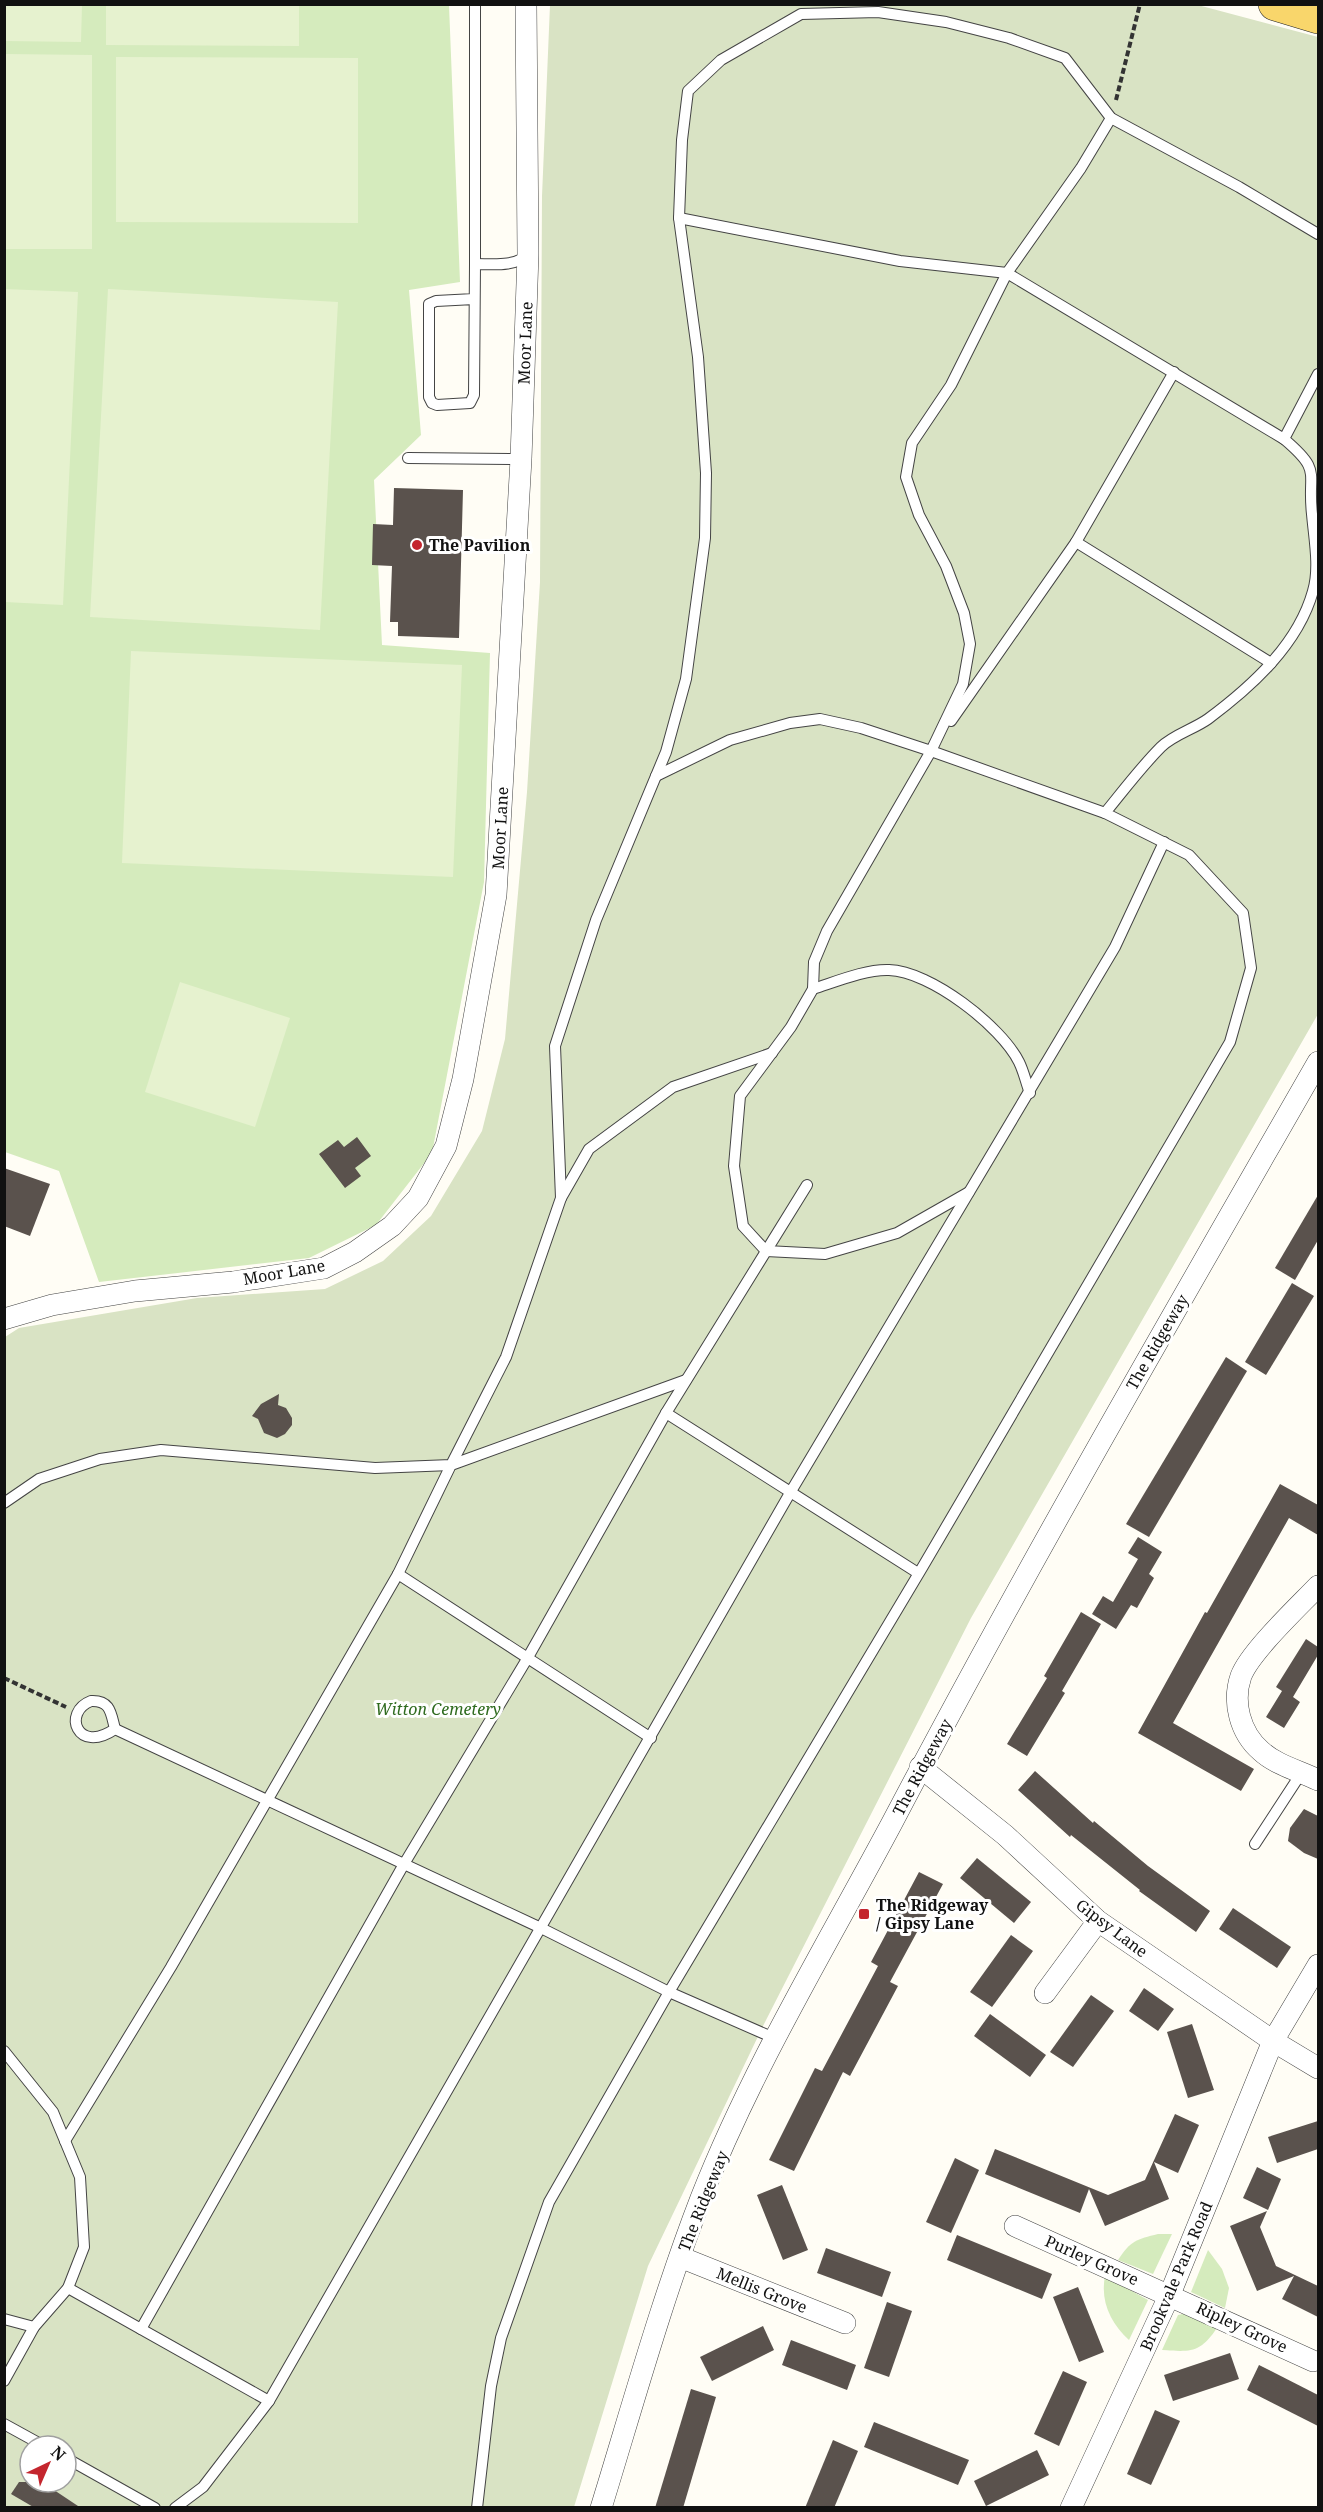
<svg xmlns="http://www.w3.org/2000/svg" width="1323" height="2512" font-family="'Noto Serif',serif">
	<rect width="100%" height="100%" fill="#fffdf5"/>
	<g fill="#d5ebbd">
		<path d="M 4,5 L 449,5 L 460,282 L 409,290 L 421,435 L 374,480 L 382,645 L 490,653 L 484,882 L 432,1153 L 376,1225 L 309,1258 L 99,1282 L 59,1171 L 5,1152 Z"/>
		<path d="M 1158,2234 L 1172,2234 L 1153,2274 L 1118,2260 C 1130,2241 1137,2239 1158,2234 Z"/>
		<path d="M 1208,2250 L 1222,2269 L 1229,2288 L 1225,2308 L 1191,2292 Z"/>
		<path d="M 1105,2276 L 1148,2300 L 1129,2340 C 1111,2323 1100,2302 1105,2276 Z"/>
		<path d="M 1188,2313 L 1217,2328 C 1200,2353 1191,2352 1162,2350 L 1178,2315 Z"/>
	</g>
	<path fill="#d9e3c4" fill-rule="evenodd" d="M 1194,4 L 1318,37 L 1318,1014 L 971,1618 L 763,2026 L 648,2266 L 574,2507 L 5,2508 L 5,1337 L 19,1328 L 197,1298 L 325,1289 L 383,1261 L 431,1216 L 482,1131 L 505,1039 L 527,792 L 540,582 L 542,196 L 550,5 ZM 30,2446 L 66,2446 L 66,2482 L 30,2482 Z"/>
	<g fill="#e6f2cf">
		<path d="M 5,4 L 82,5 L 81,42 L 5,41 Z"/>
		<path d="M 106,5 L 299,5 L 299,46 L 106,45 Z"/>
		<path d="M 5,54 L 92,55 L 92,249 L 5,249 Z"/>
		<path d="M 116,57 L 358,58 L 358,223 L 116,222 Z"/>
		<path d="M 4,289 L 78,292 L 63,605 L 5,602 Z"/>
		<path d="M 108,289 L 338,302 L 320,630 L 90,617 Z"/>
		<path d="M 131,651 L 462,665 L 453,877 L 122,863 Z"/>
		<path d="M 180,982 L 290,1018 L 255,1127 L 145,1092 Z"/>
	</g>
	<g fill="#5a524d">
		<path d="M 394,488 L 463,490 L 459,638 L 398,636 L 398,622 L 390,622 L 392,566 L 372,565 L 373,524 L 393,525 Z"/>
		<path d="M 357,1137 L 371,1156 L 355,1168 L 361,1176 L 345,1188 L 319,1154 L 338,1140 L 344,1147 Z"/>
		<path d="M 4,1168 L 50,1184 L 30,1236 L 4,1226 Z"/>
		<path d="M 1318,1195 L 1318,1240 L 1295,1280 L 1275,1268 Z"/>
		<path d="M 1292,1283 L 1314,1296 L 1266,1375 L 1245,1362 Z"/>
		<path d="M 1226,1357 L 1247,1371 L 1149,1537 L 1126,1524 Z"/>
		<path d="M 279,1394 L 278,1405 L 286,1408 L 292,1418 L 292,1425 L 285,1434 L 277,1438 L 264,1433 L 258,1419 L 252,1416 L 261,1404 Z"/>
		<path d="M 1280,1484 L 1318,1505 L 1318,1535 L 1289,1518 L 1173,1723 L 1254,1769 L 1241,1791 L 1138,1733 L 1205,1612 L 1207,1613 Z"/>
		<path d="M 1138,1537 L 1162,1552 L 1149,1574 L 1154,1578 L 1137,1608 L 1131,1605 L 1116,1629 L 1092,1614 L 1103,1596 L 1113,1602 L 1138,1559 L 1128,1553 Z"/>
		<path d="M 1081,1612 L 1101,1624 L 1062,1691 L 1065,1693 L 1027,1756 L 1007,1744 L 1047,1678 L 1044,1676 Z"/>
		<path d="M 1306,1639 L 1318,1647 L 1318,1655 L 1293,1697 L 1300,1702 L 1284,1728 L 1266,1717 L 1282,1691 L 1276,1687 Z"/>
		<path d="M 1035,1771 L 1093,1823 L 1094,1821 L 1148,1866 L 1210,1911 L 1196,1932 L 1139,1891 L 1140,1890 L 1071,1835 L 1070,1837 L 1018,1790 Z"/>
		<path d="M 1304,1809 L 1318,1816 L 1318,1859 L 1304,1853 L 1288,1841 L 1290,1828 Z"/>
		<path d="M 977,1858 L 1031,1902 L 1014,1923 L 960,1878 Z"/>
		<path d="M 919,1872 L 943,1884 L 890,1982 L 898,1986 L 850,2076 L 843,2072 L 794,2171 L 769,2160 L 815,2068 L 822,2071 L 878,1966 L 871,1962 Z"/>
		<path d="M 1233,1908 L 1291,1947 L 1277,1968 L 1219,1929 Z"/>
		<path d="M 1011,1935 L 1033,1951 L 992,2007 L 970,1992 Z"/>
		<path d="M 1144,1988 L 1174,2009 L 1158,2031 L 1129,2011 Z"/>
		<path d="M 1091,1995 L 1114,2011 L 1073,2067 L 1050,2052 Z"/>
		<path d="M 990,2014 L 1046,2055 L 1030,2077 L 974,2036 Z"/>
		<path d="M 1192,2024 L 1214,2090 L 1188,2098 L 1167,2032 Z"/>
		<path d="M 1175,2114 L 1199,2125 L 1178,2173 L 1154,2162 L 1169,2199 L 1105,2226 L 1089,2189 L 1080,2213 L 985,2174 L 995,2149 L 1108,2195 L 1145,2180 Z"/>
		<path d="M 1318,2121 L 1318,2149 L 1277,2163 L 1268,2137 Z"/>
		<path d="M 955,2158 L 979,2170 L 951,2233 L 926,2222 Z"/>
		<path d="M 1257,2167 L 1281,2179 L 1268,2210 L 1243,2198 Z"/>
		<path d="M 782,2185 L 808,2250 L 783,2260 L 757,2195 Z"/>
		<path d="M 1267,2211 L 1260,2227 L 1276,2266 L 1318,2286 L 1318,2317 L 1282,2299 L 1294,2276 L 1257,2291 L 1230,2226 Z"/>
		<path d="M 957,2235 L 1052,2274 L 1042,2299 L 947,2260 Z"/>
		<path d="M 826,2248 L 891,2272 L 882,2297 L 817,2273 Z"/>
		<path d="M 1078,2287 L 1104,2352 L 1079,2362 L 1053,2297 Z"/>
		<path d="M 887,2302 L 912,2311 L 889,2377 L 864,2368 Z"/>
		<path d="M 763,2326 L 774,2350 L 712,2381 L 700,2357 Z"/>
		<path d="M 791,2340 L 856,2365 L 847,2390 L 782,2365 Z"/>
		<path d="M 1230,2353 L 1239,2379 L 1173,2401 L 1164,2375 Z"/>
		<path d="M 1259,2365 L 1318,2395 L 1318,2426 L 1247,2390 Z"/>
		<path d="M 1063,2371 L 1087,2382 L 1059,2446 L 1034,2434 Z"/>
		<path d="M 691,2389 L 716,2397 L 683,2508 L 655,2508 Z"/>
		<path d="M 1155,2410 L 1180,2421 L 1151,2485 L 1127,2474 Z"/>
		<path d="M 874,2422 L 969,2460 L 958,2485 L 864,2447 Z"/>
		<path d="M 833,2440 L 858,2451 L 845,2482 L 834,2508 L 805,2508 Z"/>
		<path d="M 1037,2450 L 1049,2475 L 986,2506 L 974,2481 Z"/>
		<path d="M 19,2482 L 42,2482 L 81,2508 L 35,2508 L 11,2494 Z"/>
	</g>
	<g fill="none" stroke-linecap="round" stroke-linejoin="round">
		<g stroke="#444" stroke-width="12">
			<g id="service">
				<path d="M 679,218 L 900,261 L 1007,273 L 1284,439"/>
				<path d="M 475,264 L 475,4"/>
				<path d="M 474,299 L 436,301 L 429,304 L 429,397 L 432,403 L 437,405 L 470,403 L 474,395 L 475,264 C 494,264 513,267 528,255"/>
				<path d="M 408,458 L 521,459"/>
				<path d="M 1076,542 L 1271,663"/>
				<path d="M 951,721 L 1076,542 L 1174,372"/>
				<path d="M 656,776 L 730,740 L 790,723 L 820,719 L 861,728 L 931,751 L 1105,813"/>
				<path d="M 813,989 L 814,962 L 827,931 L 931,751 L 963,684 L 970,644 L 964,613 L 946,566 L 919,515 L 906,477 L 912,443 L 951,385 L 1007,273 L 1081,168 L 1111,118"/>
				<path d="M 969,1192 L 897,1233 L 825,1254 L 766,1251 L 743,1226 L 734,1166 L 740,1096 L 791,1027 L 813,989 C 835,982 866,969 889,970 C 930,971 1001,1026 1019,1062 C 1024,1072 1026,1083 1030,1093"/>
				<path d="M 561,1198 L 589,1149 L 673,1087 L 772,1053"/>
				<path d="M 666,1413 L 918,1573"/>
				<path d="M 4,1503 L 39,1479 L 100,1459 L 161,1450 L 375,1468 L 451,1465 L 506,1357 L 561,1198 L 555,1046 L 596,920 L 666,752 L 686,679 L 705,538 L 706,473 L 698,357 L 679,218 L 682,140 L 688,91 L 721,60 L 801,14 L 878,12 L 946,22 L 1009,38 L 1065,58 L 1111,118 L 1239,187 L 1318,234"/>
				<path d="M 398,1574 L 651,1738"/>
				<path d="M 91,1701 C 111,1700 111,1714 115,1729 C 77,1755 62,1712 91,1701 Z"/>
				<path d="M 115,1729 L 541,1928 L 669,1992 L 774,2038"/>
				<path d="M 1255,1844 L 1302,1772"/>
				<path d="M 4,2051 L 53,2112 L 80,2177 L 84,2247 L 68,2288 L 34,2327 L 4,2381"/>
				<path d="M 65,2141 L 171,1967 L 398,1574 L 451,1465 L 686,1380"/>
				<path d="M 68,2288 L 269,2401"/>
				<path d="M 4,2319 L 34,2327"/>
				<path d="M 141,2329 L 404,1864 L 527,1659 L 666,1413 L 807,1185"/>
				<path d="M 4,2424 L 44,2446"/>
				<path d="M 66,2458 L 155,2508"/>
				<path d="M 175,2508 L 203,2487 L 269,2401 L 790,1493 L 1115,947 L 1164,842"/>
				<path d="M 477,2508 L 491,2386 L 501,2338 L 549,2202 L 669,1992 L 922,1568 L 1230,1042 L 1251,968 L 1243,913 L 1189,855 L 1105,813 C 1123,791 1141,767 1161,747 C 1173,735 1194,729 1208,719 C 1251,687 1298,645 1313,591 C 1320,568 1314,538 1312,514 C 1307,471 1323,472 1284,439 L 1318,374"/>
			</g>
		</g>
		<g stroke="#444" stroke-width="22">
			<g id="minor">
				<path d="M 4,1319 L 52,1305 L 135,1291 L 233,1282 L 324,1268 L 355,1252 L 392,1226 L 418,1198 L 446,1146 L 463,1079 L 496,895 L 521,459 L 528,254 L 526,4"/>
				<path d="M 1318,1586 C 1299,1606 1250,1652 1241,1676 C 1232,1702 1240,1733 1261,1751 C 1276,1765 1300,1771 1318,1780"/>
				<path d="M 920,1767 L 1005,1835 L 1098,1921 L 1273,2041 L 1318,2068"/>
				<path d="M 1045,1993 L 1098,1921"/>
				<path d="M 1015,2226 L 1313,2361"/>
				<path d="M 680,2257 L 845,2323"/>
				<path d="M 601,2508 C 633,2404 662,2299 701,2198 C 753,2066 827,1945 893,1821 C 1028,1564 1174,1313 1318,1062"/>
				<path d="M 1071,2508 L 1170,2294 L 1273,2041 L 1318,1965"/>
			</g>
		</g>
		<g stroke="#222" stroke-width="34">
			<path id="primary" d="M 1275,4 L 1318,17"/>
		</g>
		<g stroke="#333" stroke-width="4" stroke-dasharray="6 3" stroke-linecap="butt">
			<path d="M 1116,100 L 1140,4"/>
			<path d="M 4,1678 L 66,1707"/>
		</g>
		<use href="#service" stroke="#fff" stroke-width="10"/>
		<use href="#minor" stroke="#fff" stroke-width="21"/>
		<use href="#primary" stroke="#f9d66b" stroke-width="33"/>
	</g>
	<g fill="#c4262e" stroke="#fff" stroke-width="2">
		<circle cx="417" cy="545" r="6"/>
		<rect x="858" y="1908" width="12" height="12" rx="3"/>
	</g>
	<g text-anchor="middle" stroke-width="6" stroke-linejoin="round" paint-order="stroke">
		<g font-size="16" fill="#111" stroke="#fff">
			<text transform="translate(525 343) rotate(-88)" y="6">Moor Lane</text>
			<text transform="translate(500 828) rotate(-87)" y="6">Moor Lane</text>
			<text transform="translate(284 1272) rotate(-10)" y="6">Moor Lane</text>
			<text transform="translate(1157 1342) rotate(-60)" y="6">The Ridgeway</text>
			<text transform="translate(922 1767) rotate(-62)" y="6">The Ridgeway</text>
			<text transform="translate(1112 1928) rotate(37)" y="6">Gipsy Lane</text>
			<text transform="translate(703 2201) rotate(-68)" y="6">The Ridgeway</text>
			<text transform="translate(1092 2260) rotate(24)" y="6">Purley Grove</text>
			<text transform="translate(1176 2276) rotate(-67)" y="6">Brookvale Park Road</text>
			<text transform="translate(762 2290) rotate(22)" y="6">Mellis Grove</text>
			<text transform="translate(1242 2327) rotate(25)" y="6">Ripley Grove</text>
		</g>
		<g font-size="16" font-weight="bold" fill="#111" stroke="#fff" text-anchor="start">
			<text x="429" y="551">The Pavilion</text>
			<text x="876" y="1911">The Ridgeway<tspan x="876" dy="18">/ Gipsy Lane</tspan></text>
		</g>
		<g font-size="16" font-style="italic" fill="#2f6b1f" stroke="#fff">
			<text x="438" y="1715">Witton Cemetery</text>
		</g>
	</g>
	<rect width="1323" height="2512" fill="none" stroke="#111111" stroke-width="12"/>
	<g transform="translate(48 2464) rotate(44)"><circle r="28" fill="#ffffff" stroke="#a0a0a0" stroke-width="1.5"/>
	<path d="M0-4.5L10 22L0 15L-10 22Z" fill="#c4262e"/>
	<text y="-9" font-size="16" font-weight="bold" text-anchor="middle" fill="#111111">N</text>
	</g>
</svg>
